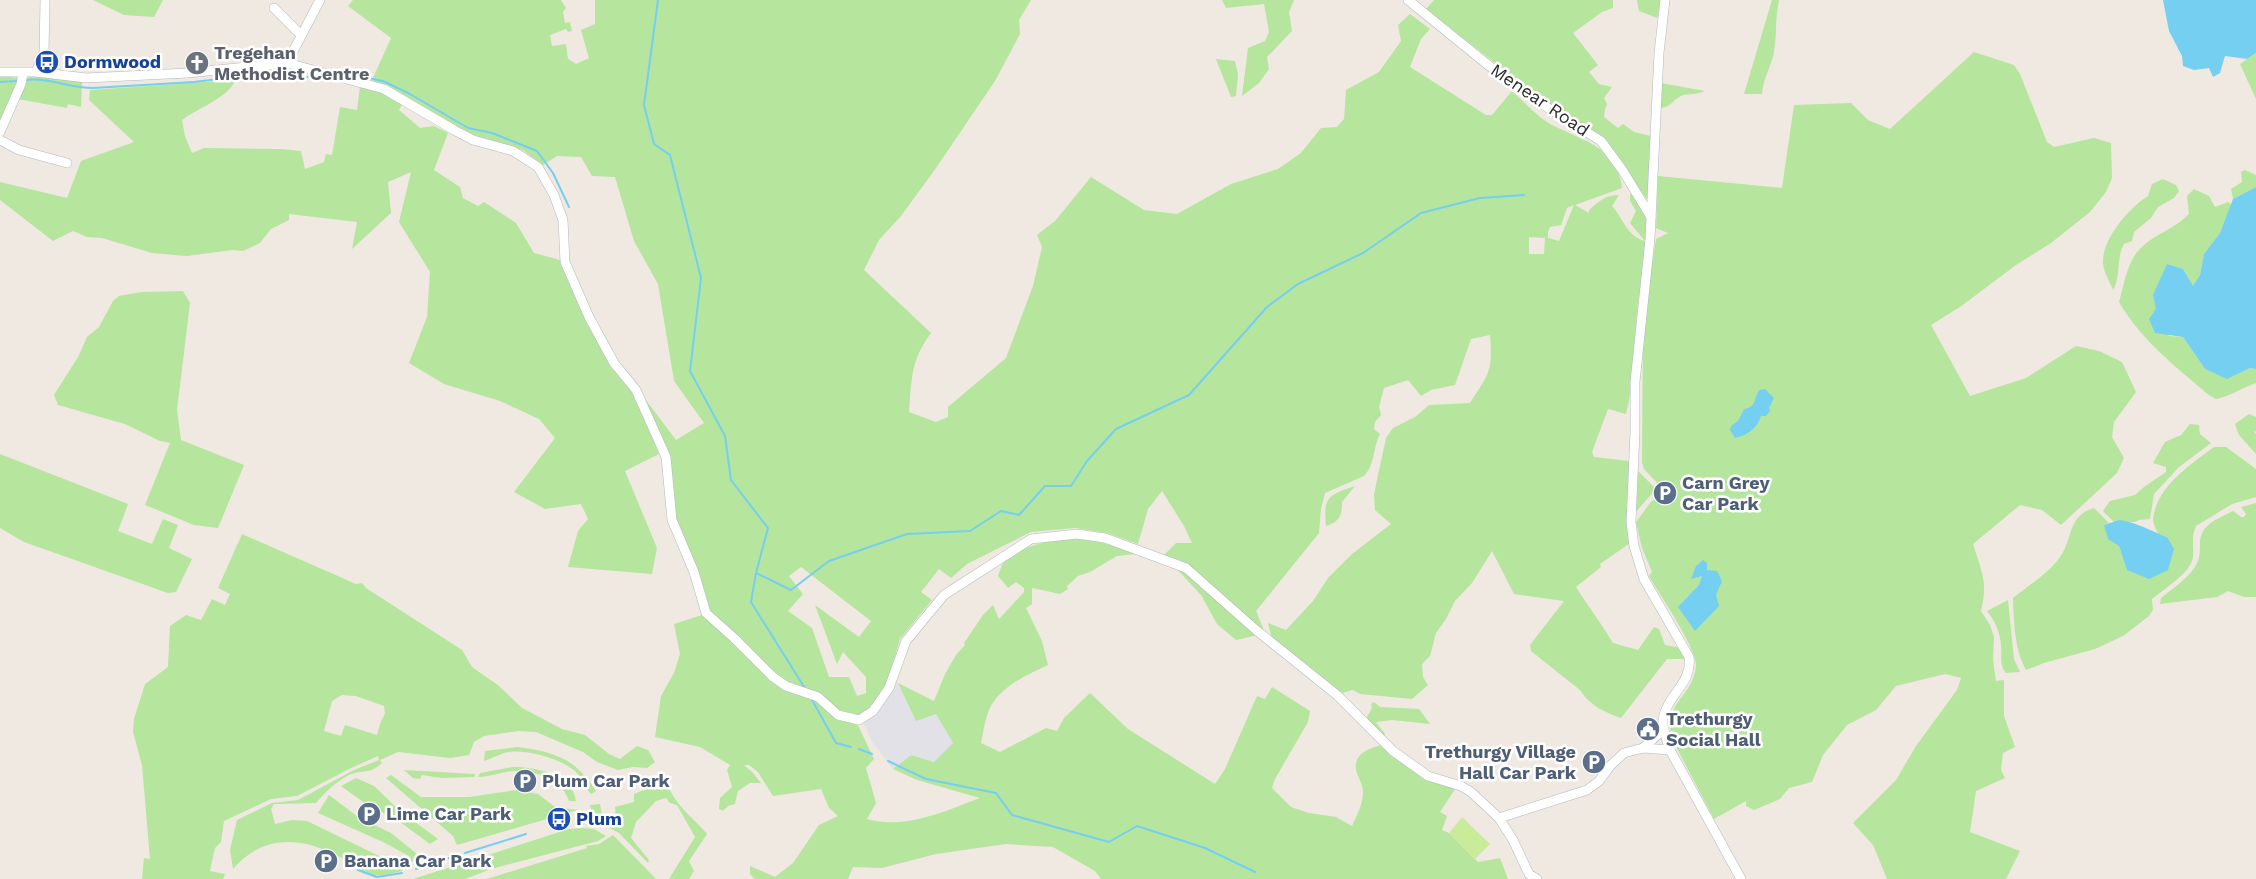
<svg xmlns="http://www.w3.org/2000/svg" width="2256" height="879" font-family="'Work Sans',sans-serif">
	<rect width="100%" height="100%" fill="#efe9e1"/>
	<path fill="#e3e1e8" d="M 895,682 L 898,683 L 916,720 L 936,714 L 953,743 L 934,762 L 911,755 L 893,769 L 871,740 L 863,721 Z"/>
	<g fill="#b6e59e" fill-rule="evenodd">
		<path d="M 93,0 L 163,0 L 154,17 L 124,15 Z"/>
		<path d="M 353,0 L 561,0 L 566,8 L 563,12 L 565,23 L 570,22 L 572,31 L 568,32 L 566,29 L 550,35 L 552,46 L 566,44 L 568,59 L 576,64 L 589,58 L 581,30 L 595,24 L 595,0 L 1031,0 L 1019,20 L 1020,34 L 995,81 L 936,168 L 901,216 L 879,240 L 864,270 L 931,333 C 910,362 912,378 909,412 L 936,422 L 948,417 L 948,407 L 1006,358 L 1033,286 L 1042,247 L 1037,235 L 1055,221 L 1091,177 L 1144,210 L 1177,214 L 1231,184 L 1278,169 L 1301,153 L 1321,128 L 1337,127 L 1344,119 L 1346,90 L 1379,72 L 1401,41 L 1398,25 L 1410,14 L 1430,29 L 1421,39 L 1410,67 L 1486,115 L 1492,115 L 1512,91 C 1523,101 1535,114 1547,122 C 1577,140 1618,144 1622,188 L 1575,205 L 1589,213 L 1589,210 C 1599,201 1606,195 1619,195 L 1612,206 C 1623,218 1627,237 1645,241 L 1630,223 L 1636,211 L 1630,201 L 1630,194 L 1633,195 C 1639,204 1645,212 1647,222 C 1650,244 1641,280 1638,303 C 1634,339 1635,380 1626,414 L 1608,409 L 1592,452 L 1594,457 L 1629,461 L 1630,543 L 1600,564 L 1601,567 L 1576,587 C 1588,606 1601,623 1613,643 L 1638,650 L 1654,627 L 1659,629 L 1665,645 L 1681,648 L 1685,659 L 1667,659 L 1621,718 C 1604,712 1589,705 1580,690 L 1531,651 L 1530,645 L 1564,601 L 1514,594 L 1492,551 L 1472,583 L 1455,601 L 1446,619 L 1436,633 L 1430,656 L 1422,664 L 1423,677 L 1428,685 L 1412,699 L 1360,694 L 1353,690 L 1342,693 L 1272,639 L 1268,623 L 1286,630 L 1313,601 L 1328,578 L 1352,554 L 1391,524 L 1375,510 L 1374,495 L 1378,475 L 1386,438 L 1393,428 L 1415,417 L 1429,405 L 1470,403 C 1489,374 1493,371 1490,335 L 1471,339 L 1455,385 L 1431,390 L 1421,396 L 1408,380 L 1384,388 L 1379,407 L 1381,415 L 1375,422 L 1374,429 L 1380,434 C 1373,447 1375,465 1364,476 L 1325,493 L 1321,509 L 1319,533 L 1256,611 L 1265,633 L 1226,597 L 1219,594 L 1164,555 L 1176,543 L 1192,543 L 1184,526 L 1162,491 L 1148,509 L 1138,544 L 1107,533 L 1075,528 L 1031,532 L 967,564 L 951,578 L 939,569 L 921,592 L 932,600 L 900,639 L 886,687 L 874,705 L 859,718 L 854,717 L 874,759 L 866,768 L 876,803 L 867,819 C 905,830 945,811 980,798 L 917,780 L 893,769 L 911,755 L 934,762 L 953,743 L 936,714 L 916,721 L 898,683 L 934,701 L 945,674 L 956,655 L 965,645 L 964,643 L 983,615 L 993,605 L 999,619 L 1024,592 L 1024,588 L 1016,582 L 1008,588 L 998,576 C 1000,572 1001,565 1004,562 C 1022,546 1056,536 1080,539 C 1100,541 1118,547 1136,554 L 1117,556 L 1090,572 L 1078,576 L 1067,586 L 1068,589 L 1060,594 L 1032,588 L 1032,604 L 1026,608 L 1042,641 L 1048,665 C 1025,676 994,689 987,716 C 984,725 983,734 981,743 L 1000,752 L 1046,728 L 1057,731 L 1064,718 L 1090,693 L 1128,729 L 1215,784 L 1225,769 L 1257,696 L 1265,699 L 1272,687 L 1310,711 L 1308,722 L 1275,779 L 1272,788 L 1291,807 L 1309,813 L 1336,817 L 1352,826 C 1357,815 1363,804 1363,792 C 1363,783 1357,777 1356,769 C 1354,753 1370,748 1382,745 L 1428,779 L 1455,789 L 1440,812 L 1447,816 L 1442,830 L 1449,833 L 1478,862 L 1500,858 L 1508,879 L 1101,879 L 1095,871 L 1053,847 L 1006,844 L 936,854 L 882,868 L 853,867 L 848,879 L 755,879 L 750,874 L 750,866 L 775,877 L 793,863 L 819,825 L 838,816 L 829,808 L 821,789 L 773,796 L 758,772 L 749,765 L 744,765 L 753,773 L 761,783 L 750,783 L 738,791 L 735,804 L 728,806 L 723,811 L 719,809 L 720,798 L 732,787 L 727,770 L 730,765 L 700,747 L 655,737 L 661,696 L 674,673 L 680,654 L 674,624 L 702,615 L 715,618 L 711,612 L 699,573 L 676,517 L 670,456 L 645,399 L 676,440 L 704,423 L 674,381 L 658,284 L 634,241 L 615,177 L 592,176 L 581,157 L 557,156 L 543,165 L 523,150 L 469,134 L 398,92 L 372,80 L 391,38 L 348,6 ZM 1574,205 L 1559,241 L 1548,238 L 1548,232 L 1550,227 L 1561,225 L 1567,208 ZM 1529,237 L 1545,238 L 1544,254 L 1529,254 ZM 801,567 L 871,621 L 859,637 L 815,605 L 837,664 L 843,652 L 866,677 L 866,693 L 857,696 L 849,677 L 829,677 L 812,628 L 788,611 L 803,594 L 789,576 Z"/>
		<path d="M 1222,0 L 1294,0 L 1289,12 L 1292,31 L 1267,57 L 1269,69 L 1259,83 L 1242,96 L 1248,48 L 1265,41 L 1269,32 L 1264,4 L 1226,8 Z"/>
		<path d="M 1434,0 L 1613,0 L 1613,8 L 1602,12 L 1573,33 L 1598,65 L 1589,72 L 1599,84 L 1612,87 L 1604,98 L 1607,104 L 1605,109 L 1604,117 L 1618,128 L 1623,124 L 1634,132 L 1651,136 L 1649,202 L 1603,139 L 1550,106 L 1426,9 Z"/>
		<path d="M 1637,0 L 1661,0 L 1657,18 L 1639,11 Z"/>
		<path d="M 1772,0 L 1779,0 C 1775,17 1777,35 1774,52 C 1771,67 1763,79 1762,94 L 1744,94 Z"/>
		<path d="M 1974,52 L 2014,65 L 2020,74 L 2047,142 L 2054,147 L 2094,138 L 2111,143 L 2112,178 L 2106,192 L 2090,212 L 2051,243 L 2016,265 L 1960,307 L 1931,325 L 1970,396 L 2026,378 L 2076,346 L 2099,351 L 2122,362 L 2136,392 L 2114,422 L 2112,437 L 2124,458 L 2117,473 L 2061,525 L 2042,510 L 2020,505 L 1973,544 C 1982,573 1988,581 1981,611 L 1990,625 L 1994,637 L 1993,660 L 1996,681 L 2004,680 L 2004,716 L 2015,747 L 2003,753 L 2001,770 L 2005,778 L 1976,791 L 1970,832 L 2020,851 L 2006,879 L 1887,879 L 1873,845 L 1853,823 L 1896,780 L 1916,746 L 1957,690 L 1961,678 L 1945,674 L 1896,686 L 1876,710 L 1847,725 L 1823,755 L 1812,782 L 1789,788 L 1780,799 L 1754,810 L 1746,806 L 1746,801 L 1714,819 L 1672,739 C 1662,702 1694,697 1696,665 C 1696,647 1659,594 1649,576 L 1652,572 L 1642,548 L 1636,522 L 1650,503 L 1657,497 L 1670,502 L 1674,499 L 1671,488 L 1663,489 L 1644,469 L 1642,462 L 1643,324 L 1656,239 L 1668,233 L 1656,228 L 1658,176 L 1782,188 L 1794,105 L 1851,103 L 1868,120 L 1890,129 Z"/>
		<path d="M 2256,53 L 2256,99 L 2240,64 Z"/>
		<path d="M 1216,59 L 1235,61 L 1238,74 L 1236,96 L 1231,97 Z"/>
		<path d="M 0,76 L 19,78 L 0,122 Z"/>
		<path d="M 29,76 L 82,81 L 81,107 L 68,104 L 67,108 L 18,99 Z"/>
		<path d="M 235,80 C 230,97 196,109 182,120 L 185,136 L 192,153 L 204,148 L 281,149 L 301,151 L 305,169 L 324,162 L 326,154 L 332,155 L 340,107 L 357,110 L 360,86 L 384,93 L 402,104 L 399,110 L 420,128 L 434,126 L 448,133 L 434,170 L 460,187 L 463,198 L 478,206 L 484,202 L 516,223 L 534,253 L 560,260 L 611,368 L 632,392 L 659,454 L 625,471 L 657,548 L 652,574 L 568,567 L 578,531 L 588,519 L 581,504 L 545,509 L 514,492 L 555,438 L 539,419 L 500,401 L 444,384 L 409,363 L 427,317 L 430,272 L 399,222 L 411,172 L 388,182 L 391,213 L 352,249 L 357,222 L 289,214 L 289,220 L 271,229 L 260,243 L 243,251 L 233,250 L 187,256 L 152,253 L 102,238 L 87,237 L 73,231 L 53,241 L 0,200 L 0,182 L 67,198 L 81,161 L 134,142 L 89,100 L 90,90 Z"/>
		<path d="M 1661,83 L 1705,91 C 1697,95 1688,93 1681,96 C 1671,101 1672,107 1660,108 Z"/>
		<path d="M 2245,170 L 2256,175 L 2256,187 L 2233,199 L 2231,189 L 2242,182 L 2241,172 Z"/>
		<path d="M 2163,179 L 2176,185 L 2179,191 L 2174,198 L 2158,207 L 2151,218 L 2134,232 L 2132,241 L 2124,244 C 2116,258 2121,277 2113,290 C 2110,282 2103,271 2103,263 C 2102,239 2129,208 2148,196 L 2152,184 Z"/>
		<path d="M 2194,189 L 2209,196 L 2215,207 L 2228,202 L 2232,205 L 2220,233 L 2204,254 L 2200,275 L 2193,287 L 2183,269 L 2167,264 L 2164,271 L 2169,336 L 2183,337 L 2205,369 L 2227,378 L 2250,368 L 2256,369 L 2256,383 C 2242,388 2230,396 2216,399 L 2209,395 C 2176,367 2141,340 2119,302 C 2125,282 2127,259 2144,245 C 2158,233 2176,228 2189,214 L 2187,196 Z"/>
		<path d="M 183,291 L 190,303 L 177,410 L 181,440 L 244,465 L 218,528 L 194,525 L 145,505 L 170,443 L 160,441 L 125,424 L 58,405 L 54,395 L 78,357 L 87,337 L 99,327 L 113,301 L 119,296 L 142,292 Z"/>
		<path d="M 2249,414 L 2256,417 L 2256,431 L 2254,432 L 2256,434 L 2256,454 L 2239,435 L 2235,424 Z"/>
		<path d="M 2190,424 L 2199,425 L 2200,434 L 2211,443 L 2179,467 L 2154,494 L 2150,519 L 2139,520 L 2135,522 L 2114,522 L 2103,511 L 2110,501 L 2135,495 L 2144,487 L 2166,472 L 2166,467 L 2153,463 L 2165,442 L 2181,435 Z"/>
		<path d="M 2214,447 L 2226,447 L 2256,469 L 2256,497 L 2232,504 L 2196,526 C 2191,536 2194,546 2193,557 C 2190,574 2165,588 2152,599 L 2153,610 L 2149,616 L 2123,636 L 2095,649 L 2044,663 L 2026,670 C 2014,648 2014,622 2013,598 C 2028,586 2049,573 2060,557 C 2074,537 2067,516 2094,508 L 2109,523 L 2104,525 L 2119,546 L 2127,570 L 2167,537 L 2158,534 C 2156,529 2153,524 2153,519 C 2157,486 2190,465 2214,447 Z"/>
		<path d="M 0,454 L 128,504 L 118,531 L 152,544 L 163,519 L 178,525 L 169,548 L 192,559 L 176,592 L 168,593 L 24,542 L 0,528 Z"/>
		<path d="M 1637,470 L 1656,489 L 1634,514 Z"/>
		<path d="M 1355,486 L 1342,502 C 1342,516 1340,521 1326,526 C 1323,496 1329,495 1355,486 Z"/>
		<path d="M 2256,503 L 2256,597 L 2244,597 L 2228,591 L 2217,597 L 2160,604 L 2161,598 C 2172,589 2187,579 2195,567 C 2200,559 2200,552 2200,544 C 2200,524 2218,519 2233,511 L 2241,517 L 2244,517 L 2246,514 L 2241,507 Z"/>
		<path d="M 242,534 L 356,584 L 362,583 L 366,588 L 462,650 L 472,667 L 499,686 L 522,708 L 562,729 L 585,735 L 609,754 L 620,759 L 637,746 L 648,750 L 655,762 L 647,768 L 633,767 L 618,770 L 597,762 L 583,752 L 536,732 L 518,731 L 484,736 L 474,742 L 469,755 L 450,758 L 398,752 L 380,760 L 382,763 C 369,775 363,769 349,775 C 336,782 325,792 316,803 L 274,804 L 271,809 L 275,824 L 292,820 L 307,821 L 377,855 L 403,871 C 390,874 378,877 365,874 C 357,872 356,866 351,863 C 348,861 342,858 338,856 C 300,836 262,835 233,869 L 230,850 L 237,820 L 272,803 L 298,800 L 354,770 L 379,760 L 378,756 L 351,768 L 297,796 L 271,799 L 224,821 L 221,842 L 215,848 L 210,871 L 225,874 L 223,879 L 142,879 L 144,858 L 150,859 L 142,765 L 133,732 L 134,719 L 145,684 L 168,667 L 170,626 L 186,615 L 201,620 L 212,599 L 225,605 L 230,594 L 218,588 ZM 342,695 L 356,696 L 384,706 L 385,713 L 380,724 L 377,735 L 345,725 L 341,736 L 324,731 L 332,701 Z"/>
		<path d="M 1174,566 L 1185,570 L 1258,635 L 1236,640 L 1217,624 L 1201,595 Z"/>
		<path d="M 2008,600 L 2014,659 L 2020,672 L 2006,673 C 1999,665 2002,656 2001,645 C 2000,632 1995,621 1987,611 Z"/>
		<path d="M 1374,702 L 1380,707 L 1419,709 L 1430,724 L 1392,720 L 1376,722 L 1385,734 L 1384,737 L 1368,723 L 1367,717 L 1372,708 L 1371,704 Z"/>
		<path d="M 517,747 C 553,751 576,759 596,791 L 591,794 C 585,788 583,780 578,774 C 566,760 528,749 509,752 C 501,753 491,759 484,761 L 485,751 Z"/>
		<path d="M 512,767 C 534,767 572,773 576,801 L 569,801 C 562,779 536,770 513,771 C 502,772 490,777 478,777 L 480,773 Z"/>
		<path d="M 404,770 L 475,774 L 474,777 L 442,778 L 422,775 L 420,779 L 413,778 Z"/>
		<path d="M 391,775 L 421,797 L 469,797 L 516,790 L 538,794 L 555,807 L 578,810 L 457,845 L 453,836 L 386,778 Z"/>
		<path d="M 356,778 L 374,786 L 400,811 L 438,839 L 430,844 L 400,822 L 366,804 L 341,786 Z"/>
		<path d="M 662,780 L 667,782 C 673,804 693,817 707,834 L 689,861 L 694,871 L 689,879 L 669,879 L 695,837 L 677,805 L 670,803 L 666,798 L 656,801 L 636,822 L 631,838 L 649,860 L 648,863 L 619,833 L 593,819 L 590,805 L 600,804 L 603,820 L 616,819 L 615,807 L 634,802 L 634,794 L 657,785 L 657,781 Z"/>
		<path d="M 329,795 L 358,817 L 391,833 L 422,858 L 410,862 L 406,860 L 409,856 L 383,842 L 318,813 Z"/>
		<path d="M 582,828 L 594,829 L 606,836 L 598,841 L 491,869 L 465,879 L 413,879 L 569,829 Z"/>
		<path d="M 613,835 L 656,879 L 487,879 L 587,848 L 586,846 L 599,844 Z"/>
	</g>
	<path fill="#c9ec9a" d="M 1462,817 L 1490,844 L 1475,859 L 1449,833 Z"/>
	<g fill="#75cff0">
		<path d="M 2163,0 L 2256,0 L 2256,53 L 2247,59 L 2225,56 L 2220,73 L 2213,77 L 2209,68 L 2194,70 L 2183,66 L 2182,56 L 2169,31 Z"/>
		<path d="M 2256,187 L 2256,369 L 2250,368 L 2227,379 L 2205,369 L 2183,337 L 2155,333 L 2149,319 L 2156,309 L 2153,295 L 2167,264 L 2183,269 L 2193,286 L 2200,275 L 2204,254 L 2220,233 L 2233,199 Z"/>
		<path d="M 1765,389 L 1774,398 L 1769,408 L 1770,411 L 1766,416 L 1761,416 C 1757,429 1747,435 1735,438 L 1730,430 L 1731,426 L 1738,421 L 1744,409 C 1758,407 1753,396 1760,390 Z"/>
		<path d="M 2119,520 C 2137,522 2150,531 2167,537 L 2174,549 L 2168,570 L 2149,579 L 2127,570 L 2119,546 L 2108,539 L 2104,525 Z"/>
		<path d="M 1703,560 L 1707,563 L 1707,570 L 1717,571 L 1722,581 L 1716,595 L 1719,606 L 1695,631 L 1678,607 L 1699,585 L 1702,576 L 1691,579 L 1696,566 Z"/>
	</g>
	<g fill="none" stroke-linecap="round" stroke-linejoin="round">
		<g stroke="#75cff0" stroke-width="2">
			<path d="M 658,0 L 644,105 L 654,144 L 670,155 L 701,278 L 690,371 L 725,436 L 731,480 L 768,528 L 756,573 L 751,602 L 806,690"/>
			<path d="M 337,72 L 383,81 L 410,94 L 468,128 L 492,133 L 537,151 L 553,173 L 569,207"/>
			<path d="M 25,80 C 49,77 69,88 93,88 L 194,82 L 236,77 L 308,77 L 313,75"/>
			<path d="M 0,82 L 18,81"/>
			<path d="M 756,573 L 791,590 L 829,561 L 907,534 L 970,531 L 1001,511 L 1019,515 L 1045,486 L 1071,486 L 1087,461 L 1116,429 L 1189,395 L 1267,307 L 1298,284 L 1363,253 L 1421,213 L 1480,198 L 1524,195"/>
			<path d="M 811,698 L 836,743 L 851,747"/>
			<path d="M 859,749 L 872,754"/>
			<path d="M 888,761 L 926,779 L 996,793 L 1012,815 L 1109,842 L 1137,826 L 1205,848 L 1255,872"/>
			<path d="M 465,853 L 526,834"/>
			<path d="M 416,869 L 452,857"/>
			<path d="M 358,870 L 377,877 L 402,873"/>
		</g>
		<g stroke="#b4b7c1" stroke-width="10">
			<g id="minor">
				<path d="M 1408,0 L 1498,73 L 1548,108 L 1601,141 L 1623,171 L 1651,217"/>
				<path d="M 1665,0 L 1659,53 L 1650,239 L 1635,382 L 1635,432 L 1631,522 L 1634,546 L 1644,579 L 1689,657 C 1693,683 1667,695 1663,719 C 1662,729 1667,740 1670,750 L 1741,879"/>
				<path d="M 274,8 L 301,35"/>
				<path d="M 287,63 L 320,0"/>
				<path d="M 0,72 L 36,72 L 86,78 L 188,73 L 287,63 L 384,89 L 454,130 L 473,140 L 513,151 L 538,167 L 554,195 L 563,220 L 565,262 L 589,317 L 614,363 L 636,390 L 666,457 L 672,520 L 694,572 L 706,613 L 734,638 L 773,677 L 786,686 L 818,697 L 838,715 L 859,720 L 873,711 L 889,688 L 906,641 L 944,595 L 1031,539 L 1077,534 L 1105,538 L 1186,568 L 1256,630 L 1337,695 L 1393,751 L 1428,776 L 1461,786 L 1471,792 L 1499,818 L 1513,840 L 1529,874 L 1537,879"/>
				<path d="M 36,72 L 44,53 L 45,0"/>
				<path d="M 0,132 L 21,84 L 23,73"/>
				<path d="M 0,140 L 19,150 L 67,163"/>
				<path d="M 1643,748 L 1664,729"/>
				<path d="M 1499,818 L 1587,790 L 1599,781 L 1610,766 L 1624,753 L 1643,748 L 1670,750"/>
			</g>
		</g>
		<use href="#minor" stroke="#fff" stroke-width="9"/>
	</g>
	<defs>
		<g id="bus-disc" transform="scale(1.25)"><circle r="9.5" fill="#1a4fb4" stroke="#fff"/><path d="M-5-6H5V4H4V6H2V4H-2V6H-4V4H-5ZM-3.5-4V0h7V-4ZM-3.5 1.2v1.5H-2V1.2ZM2 1.2v1.5H3.5V1.2Z" fill="#fff"/></g>
		<g id="church-disc" transform="scale(1.25)"><circle r="9.5" fill="#6b7280" stroke="#fff"/><path d="M-1.2-6h2.4v3.5h3.3v2.4h-3.3V6h-2.4V-.1h-3.3v-2.4h3.3Z" fill="#fff"/></g>
		<g id="parking-disc" transform="scale(1.25)"><circle r="9.5" fill="#5c6f8a" stroke="#fff"/><path d="M-3.5-5.5H1a3.5 3.5 0 0 1 0 7H-1V5.5H-3.5ZM-1-3.4V-.6H.8a1.4 1.4 0 0 0 0-2.8Z" fill="#fff"/></g>
		<g id="civic-disc" transform="scale(1.25)"><circle r="9.5" fill="#5c6f8a" stroke="#fff"/><path d="M-.6-6.5H3V-4.5H.6V-3L4-1V1h2V6H-6V1h2V-1L-.6-3ZM-1.2 2.5V6h2.4V2.5Z" fill="#fff"/></g>
	</defs>
	<g fill-rule="evenodd">
		<use href="#bus-disc" x="47" y="62"/>
		<use href="#church-disc" x="197" y="63"/>
		<use href="#parking-disc" x="1665" y="493"/>
		<use href="#civic-disc" x="1648" y="729"/>
		<use href="#parking-disc" x="1594" y="762"/>
		<use href="#parking-disc" x="525" y="781"/>
		<use href="#parking-disc" x="369" y="814"/>
		<use href="#bus-disc" x="559" y="819"/>
		<use href="#parking-disc" x="326" y="861"/>
	</g>
	<g text-anchor="middle" stroke-width="5" stroke-linejoin="round" paint-order="stroke">
		<g font-size="18" font-weight="bold" fill="#5b616d" stroke="#fff" text-anchor="start">
			<text x="214" y="59">Tregehan<tspan x="214" dy="21">Methodist Centre</tspan></text>
		</g>
		<g font-size="18" font-weight="bold" fill="#164399" stroke="#fff" text-anchor="start">
			<text x="64" y="68">Dormwood</text>
			<text x="576" y="825">Plum</text>
		</g>
		<g font-size="18" fill="#2e2e2e" stroke="#fff">
			<text transform="translate(1540 100) rotate(34)" y="6">Menear Road</text>
		</g>
		<g font-size="18" font-weight="bold" fill="#4e5e75" stroke="#fff" text-anchor="start">
			<text x="1682" y="489">Carn Grey<tspan x="1682" dy="21">Car Park</tspan></text>
			<text x="1666" y="725">Trethurgy<tspan x="1666" dy="21">Social Hall</tspan></text>
			<text x="1576" y="758" text-anchor="end">Trethurgy Village<tspan x="1576" dy="21">Hall Car Park</tspan></text>
			<text x="542" y="787">Plum Car Park</text>
			<text x="386" y="820">Lime Car Park</text>
			<text x="344" y="867">Banana Car Park</text>
		</g>
	</g>
</svg>
